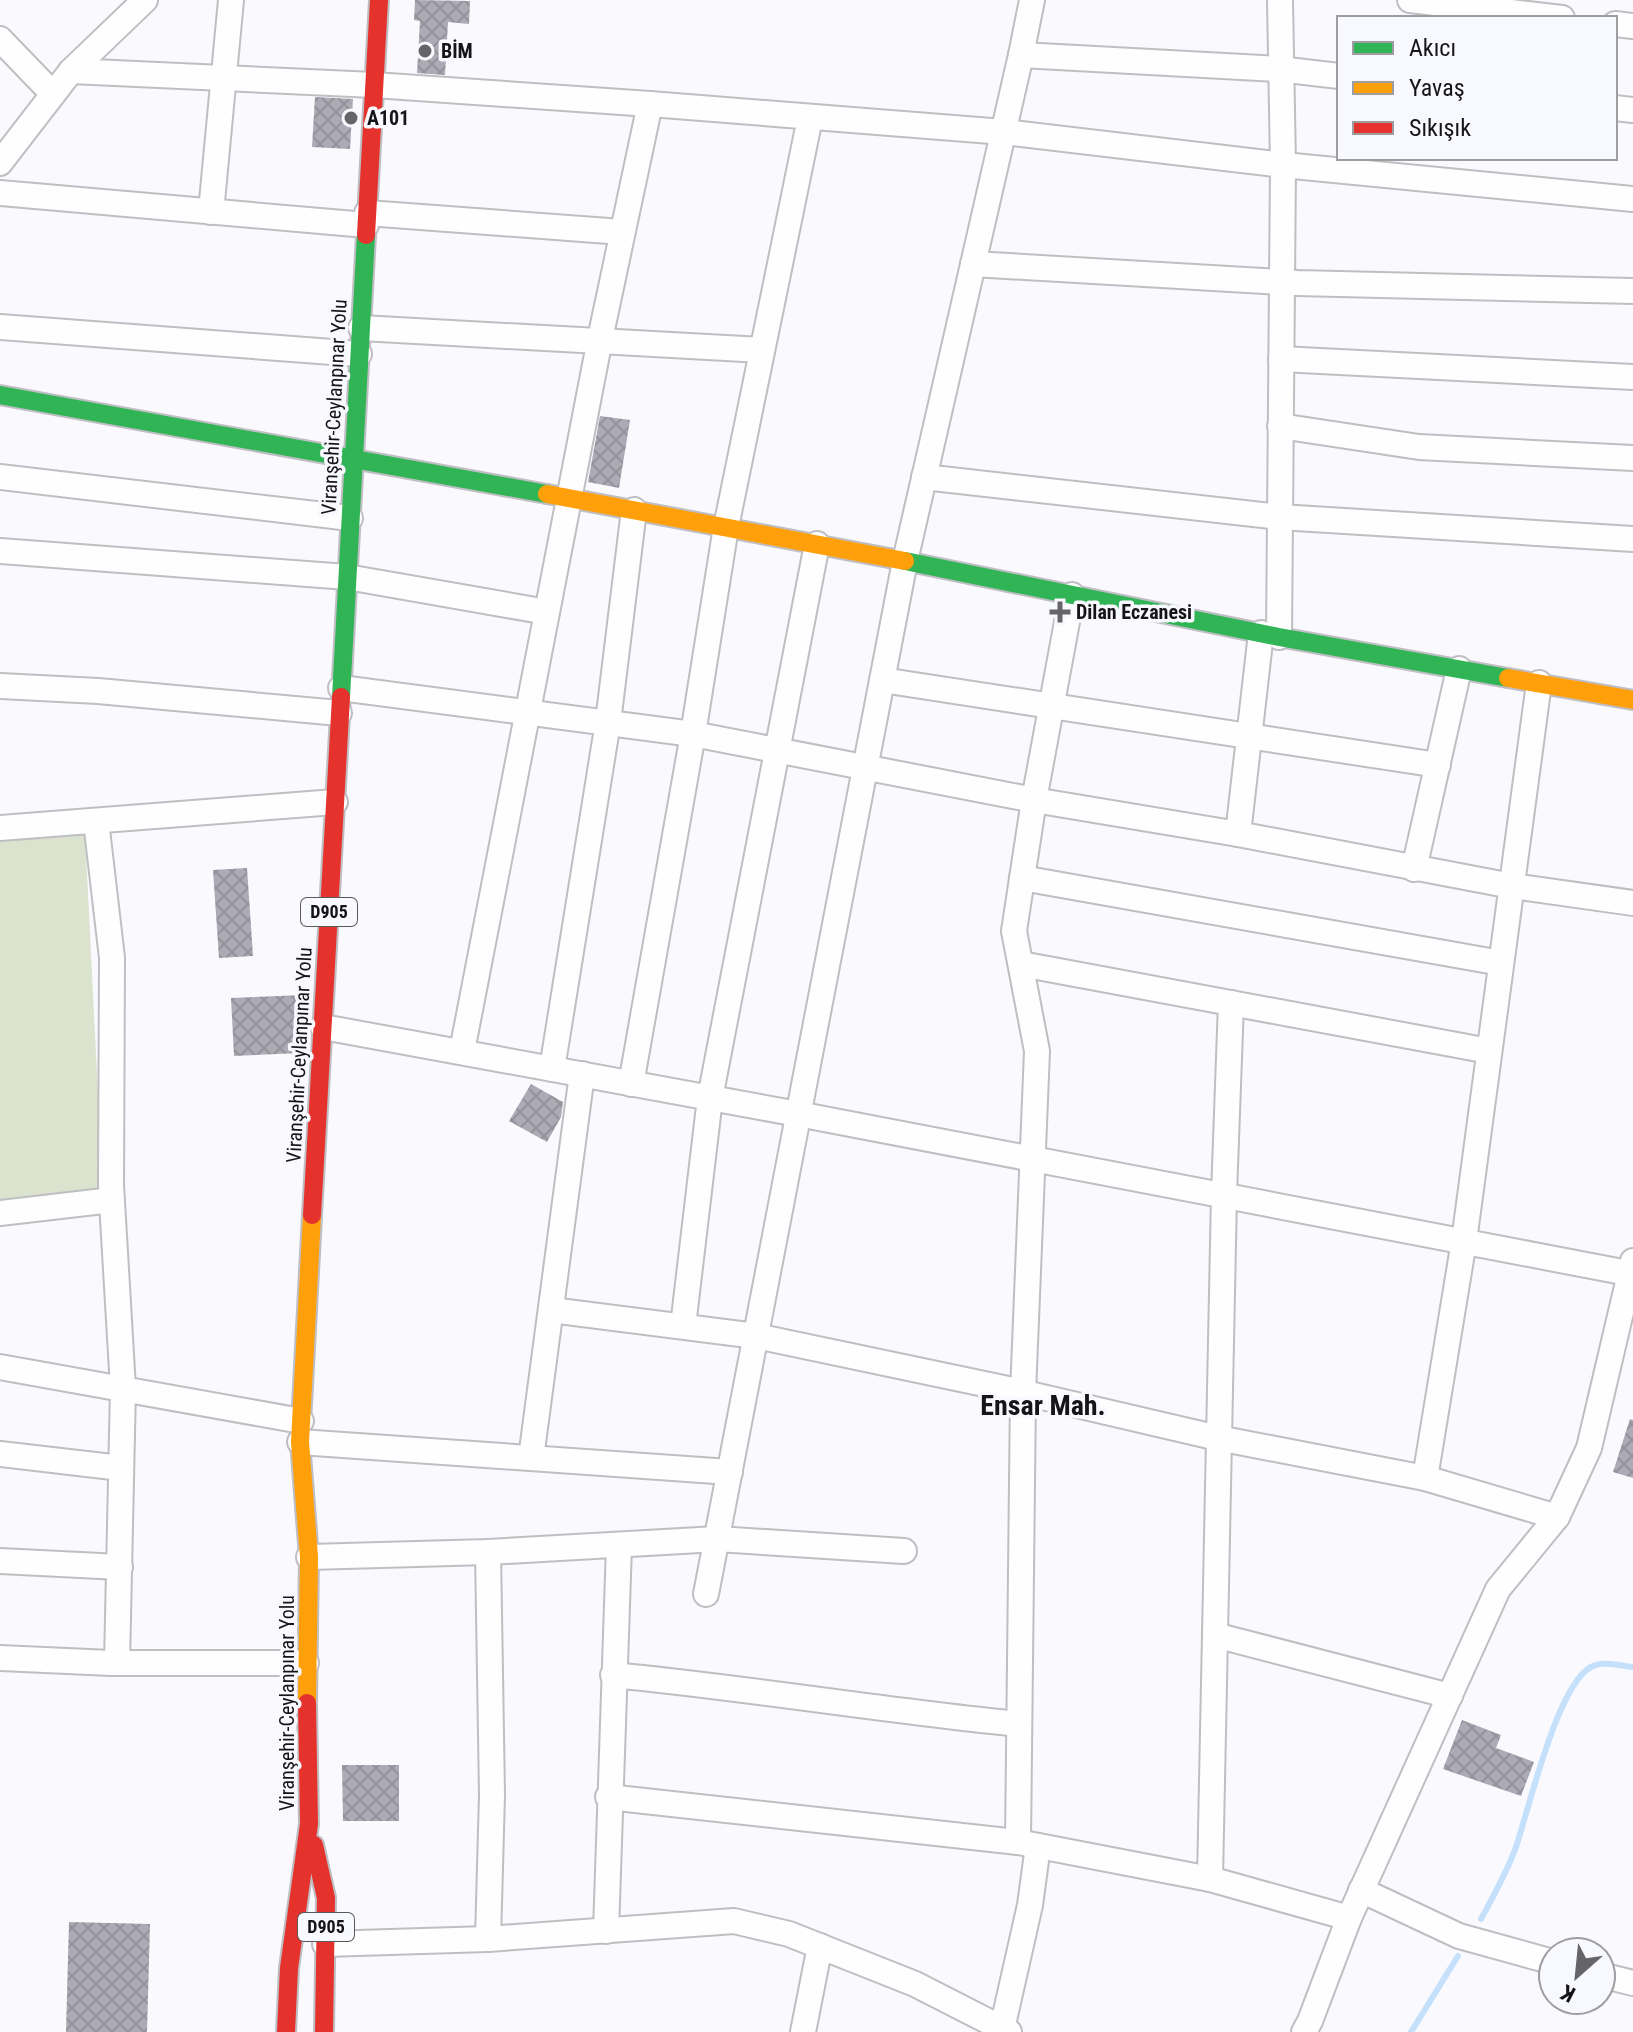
<svg xmlns="http://www.w3.org/2000/svg" width="1633" height="2032" font-family="'Roboto Condensed',sans-serif">
	<defs>
		<pattern id="building-cross-hatch" width="8" height="8" patternUnits="userSpaceOnUse" patternTransform="scale(2)"><rect width="8" height="8" fill="#acabb5"/><path d="M0 0l8 8M0 8l8-8" fill="none" stroke="#93929b"/></pattern>
	</defs>
	<rect width="100%" height="100%" fill="#f9f9fe"/>
	<path fill="#dbe2cd" d="M 85,834 L 103,1195 L 0,1204 L 0,839 Z"/>
	<g fill="none" stroke-linecap="round" stroke-linejoin="round">
		<g stroke="#c5e0fa" stroke-width="6">
			<path d="M 1481,1919 C 1494,1895 1507,1872 1516,1847 C 1529,1809 1557,1685 1591,1667 C 1603,1660 1620,1666 1633,1667"/>
			<path d="M 1411,2032 L 1458,1956"/>
		</g>
	</g>
	<g fill="url(#building-cross-hatch)">
		<path d="M 415,0 L 470,1 L 469,24 L 448,22 L 445,75 L 417,73 L 420,21 L 414,20 Z"/>
		<path d="M 315,97 L 353,99 L 350,149 L 312,147 Z"/>
		<path d="M 600,416 L 630,420 L 619,488 L 588,482 Z"/>
		<path d="M 247,868 L 253,956 L 219,958 L 213,870 Z"/>
		<path d="M 303,995 L 300,1053 L 234,1056 L 231,998 Z"/>
		<path d="M 531,1084 L 563,1102 L 561,1117 L 547,1142 L 509,1121 Z"/>
		<path d="M 1630,1419 L 1633,1420 L 1633,1478 L 1613,1472 Z"/>
		<path d="M 1462,1720 L 1501,1735 L 1496,1748 L 1534,1762 L 1521,1796 L 1443,1769 Z"/>
		<path d="M 342,1765 L 399,1765 L 399,1821 L 343,1821 Z"/>
		<path d="M 69,1922 L 150,1924 L 147,2032 L 66,2032 Z"/>
	</g>
	<g fill="none" stroke-linecap="round" stroke-linejoin="round">
		<g stroke="#bfbfc3" stroke-width="28">
			<g id="street">
				<path d="M 1410,0 L 1562,18"/>
				<path d="M 1615,24 L 1633,26"/>
				<path d="M 0,39 L 53,94"/>
				<path d="M 1021,55 L 1279,69 L 1339,76"/>
				<path d="M 71,71 L 374,85 L 650,104 L 1004,132 L 1283,165 L 1633,199"/>
				<path d="M 1615,108 L 1633,110"/>
				<path d="M 0,163 L 71,71 L 145,0"/>
				<path d="M 0,193 L 366,225"/>
				<path d="M 211,212 L 231,0"/>
				<path d="M 367,213 L 622,232"/>
				<path d="M 973,264 L 1297,283 L 1633,291"/>
				<path d="M 0,327 L 359,354"/>
				<path d="M 361,328 L 762,350"/>
				<path d="M 1281,359 L 1633,377"/>
				<path d="M 1280,426 L 1419,447 L 1633,458"/>
				<path d="M 0,477 L 350,518"/>
				<path d="M 924,477 L 1280,517 L 1633,539"/>
				<path d="M 0,551 L 347,577 L 547,612"/>
				<path d="M 1279,637 L 1283,165 L 1280,0"/>
				<path d="M 882,680 L 1438,765"/>
				<path d="M 0,686 L 98,691 L 339,713"/>
				<path d="M 341,688 L 693,734 L 1034,800 L 1238,834 L 1512,886 L 1633,903"/>
				<path d="M 96,821 L 112,958 L 111,1185 L 123,1388 L 117,1663"/>
				<path d="M 0,828 L 335,802"/>
				<path d="M 1238,834 L 1261,633"/>
				<path d="M 1414,869 L 1459,669"/>
				<path d="M 1022,878 L 1501,963"/>
				<path d="M 1021,964 L 1489,1051"/>
				<path d="M 323,1027 L 798,1114 L 1633,1274"/>
				<path d="M 462,1051 L 600,339 L 650,104"/>
				<path d="M 552,1069 L 608,722 L 634,510"/>
				<path d="M 631,1084 L 693,734 L 726,527 L 810,118"/>
				<path d="M 0,1213 L 112,1200"/>
				<path d="M 551,1310 L 756,1336 L 1008,1389 L 1218,1438 L 1425,1478 L 1557,1517"/>
				<path d="M 683,1326 L 710,1098 L 817,544"/>
				<path d="M 0,1367 L 301,1421"/>
				<path d="M 300,1442 L 730,1472"/>
				<path d="M 0,1454 L 121,1468"/>
				<path d="M 531,1458 L 582,1074"/>
				<path d="M 1425,1478 L 1464,1241 L 1539,683"/>
				<path d="M 309,1557 L 488,1552 L 717,1539 L 904,1551"/>
				<path d="M 0,1561 L 120,1567"/>
				<path d="M 706,1594 L 905,561 L 1021,55 L 1032,0"/>
				<path d="M 1215,1635 L 1450,1696"/>
				<path d="M 0,1658 L 111,1663 L 306,1663"/>
				<path d="M 613,1675 C 749,1688 884,1711 1019,1724"/>
				<path d="M 608,1797 L 1018,1842 L 1210,1879 L 1349,1918"/>
				<path d="M 1018,1842 L 1023,1393 L 1037,1051 L 1014,931 L 1034,800 L 1072,595"/>
				<path d="M 1210,1879 L 1224,1195 L 1231,1003"/>
				<path d="M 1361,1890 L 1459,1936 L 1553,1962"/>
				<path d="M 606,1931 L 619,1546"/>
				<path d="M 488,1939 L 492,1795 L 488,1552"/>
				<path d="M 325,1944 L 488,1939 L 734,1921 L 789,1934 L 915,1984 L 1009,2032"/>
				<path d="M 1601,1975 L 1633,1983"/>
				<path d="M 1002,2029 L 1030,1905 L 1038,1846"/>
				<path d="M 803,2032 L 820,1946"/>
				<path d="M 1304,2032 L 1310,2021 L 1349,1918 L 1498,1589 L 1557,1517 L 1589,1448 L 1633,1261"/>
			</g>
		</g>
		<g stroke="#bfbfc3" stroke-width="22">
			<g id="fast">
				<path d="M 0,395 L 547,494"/>
				<path d="M 905,561 L 1279,637 L 1508,678"/>
				<path d="M 341,697 L 366,235"/>
			</g>
		</g>
		<g stroke="#bfbfc3" stroke-width="22">
			<g id="slow">
				<path d="M 547,494 L 905,561"/>
				<path d="M 1508,678 L 1633,700"/>
				<path d="M 307,1703 L 309,1557 L 300,1442 L 312,1215"/>
			</g>
		</g>
		<g stroke="#bfbfc3" stroke-width="22">
			<g id="jam">
				<path d="M 366,235 L 379,0"/>
				<path d="M 312,1215 L 341,697"/>
				<path d="M 314,1845 L 326,1898 L 324,2032"/>
				<path d="M 286,2032 L 289,1968 L 309,1824 L 307,1703"/>
			</g>
		</g>
		<use href="#street" stroke="#fefeff" stroke-width="24"/>
		<use href="#fast" stroke="#30b455" stroke-width="18"/>
		<use href="#slow" stroke="#ff9f0a" stroke-width="18"/>
		<use href="#jam" stroke="#e5322d" stroke-width="18"/>
	</g>
	<g fill="#656568" stroke="#f8f8ff" stroke-width="3">
		<circle cx="425" cy="51" r="8"/>
		<circle cx="351" cy="118" r="8"/>
		<path d="M1056 600h8v8h8v8h-8v8h-8v-8h-8v-8h8z"/>
	</g>
	<g text-anchor="middle" stroke-width="7" stroke-linejoin="round" paint-order="stroke">
		<g fill="#f8f8ff" stroke="#59595d" stroke-width="2">
			<rect x="301" y="898" width="56" height="28" rx="6"/>
			<rect x="298" y="1913" width="56" height="28" rx="6"/>
		</g>
		<g font-size="18" font-weight="bold" fill="#151517">
			<text x="329" y="918">D905</text>
			<text x="326" y="1933">D905</text>
		</g>
		<g font-size="20" font-weight="bold" fill="#151517" stroke="#f8f8ff" text-anchor="start">
			<text x="441" y="58">BİM</text>
			<text x="367" y="125">A101</text>
			<text x="1076" y="619">Dilan Eczanesi</text>
		</g>
		<g font-size="20" fill="#151517" stroke="#f8f8ff">
			<text transform="translate(334 407) rotate(-87)" y="7">Viranşehir-Ceylanpınar Yolu</text>
			<text transform="translate(299 1055) rotate(-87)" y="7">Viranşehir-Ceylanpınar Yolu</text>
			<text transform="translate(287 1703) rotate(-90)" y="7">Viranşehir-Ceylanpınar Yolu</text>
		</g>
		<g font-size="28" font-weight="bold" fill="#151517" stroke="#f8f8ff">
			<text x="1043" y="1415">Ensar Mah.</text>
		</g>
	</g>
	<rect x="1337" y="16" width="280" height="144" fill="#f8f8ff" stroke="#9d9da2" stroke-width="2"/>
	<rect x="1353" y="42" width="40" height="12" fill="#30b455" stroke="#9d9da2" stroke-width="2"/>
	<text x="1409" y="56" font-size="24" fill="#151517">Akıcı</text>
	<rect x="1353" y="82" width="40" height="12" fill="#ff9f0a" stroke="#9d9da2" stroke-width="2"/>
	<text x="1409" y="96" font-size="24" fill="#151517">Yavaş</text>
	<rect x="1353" y="122" width="40" height="12" fill="#e5322d" stroke="#9d9da2" stroke-width="2"/>
	<text x="1409" y="136" font-size="24" fill="#151517">Sıkışık</text>
	<g transform="translate(1577 1976) rotate(207)"><circle r="38" fill="#f8f8ff" stroke="#9d9da2" stroke-width="2"/>
	<path d="M0-6L14 30L0 20L-14 30Z" fill="#656568"/>
	<text y="-12" font-size="22" font-weight="bold" text-anchor="middle" fill="#151517">K</text>
	</g>
</svg>
